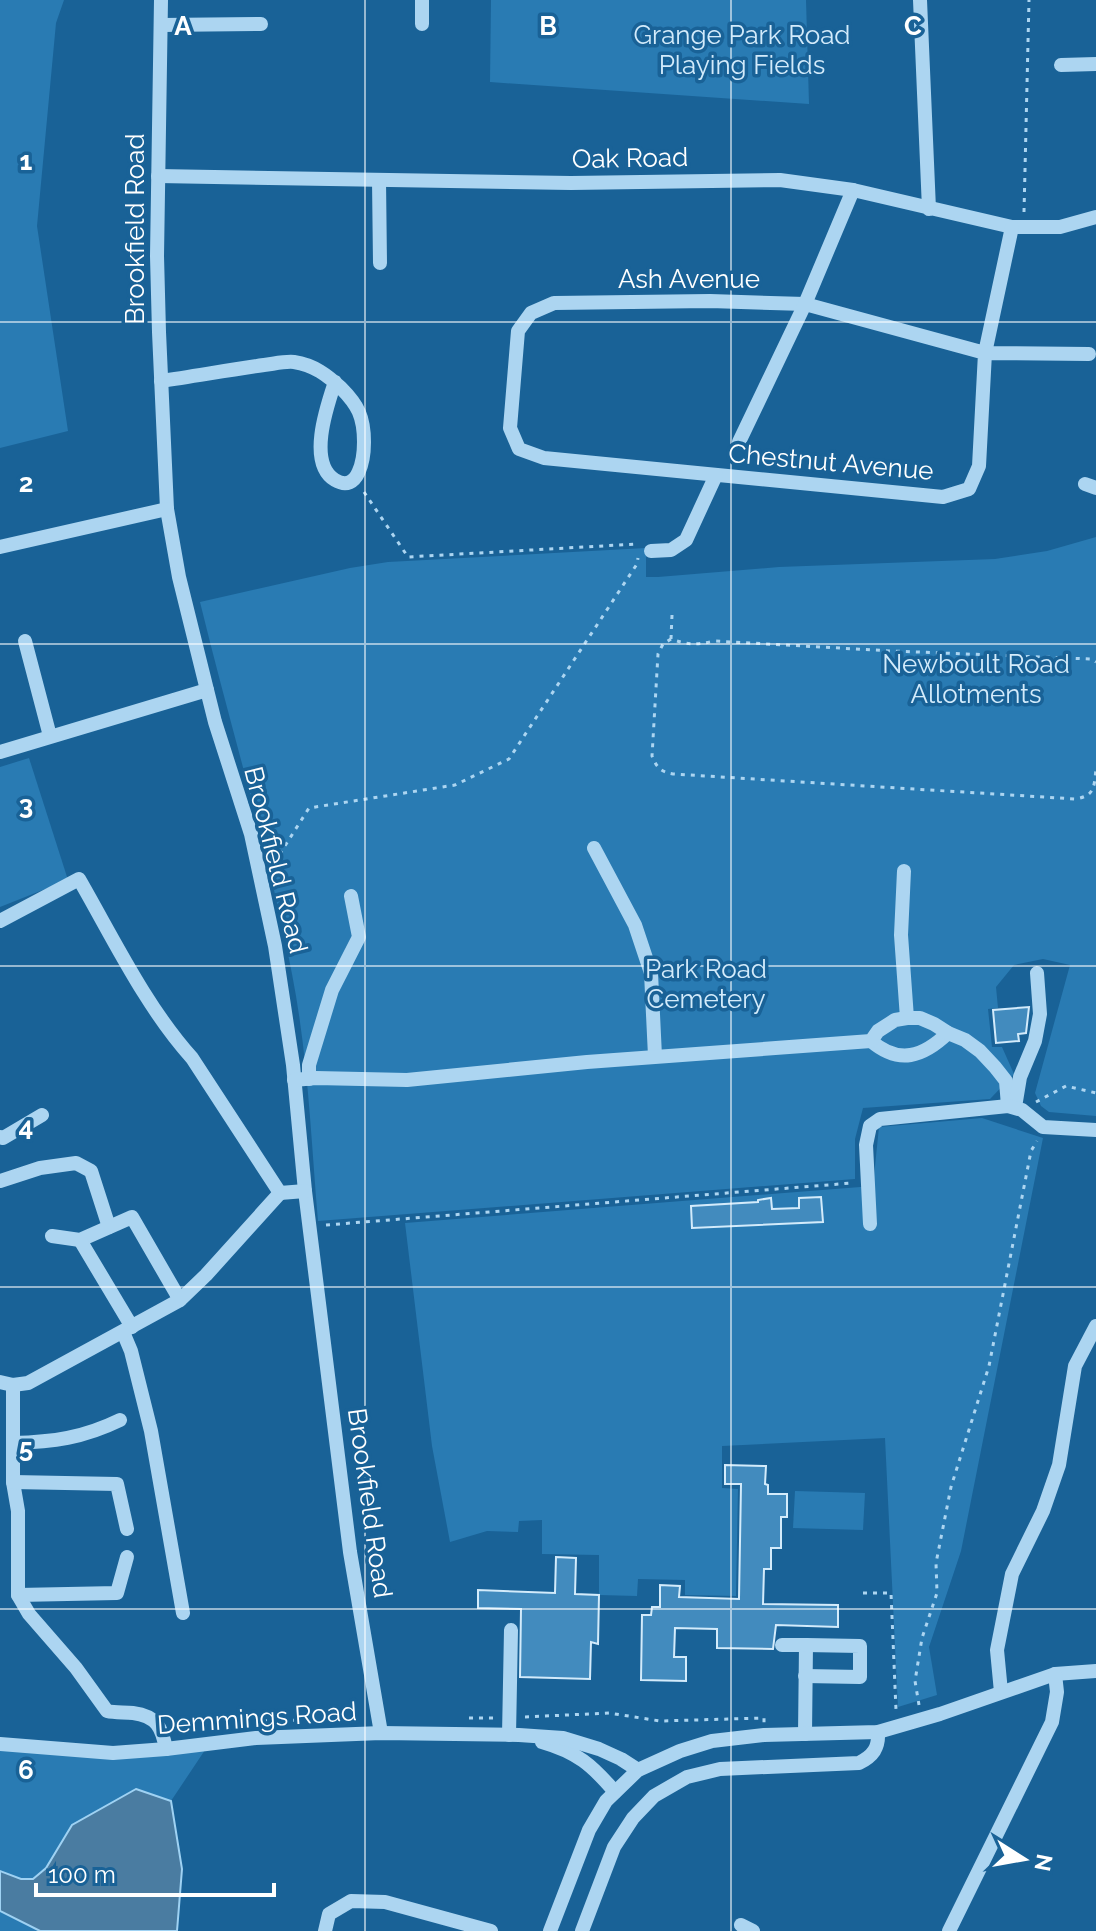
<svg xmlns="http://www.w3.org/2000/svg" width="1096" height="1931" font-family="Raleway,sans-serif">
	<rect width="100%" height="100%" fill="#196297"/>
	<g fill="#297bb3">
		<path d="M 0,0 L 64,0 L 56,23 L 37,226 L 68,431 L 0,448 Z"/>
		<path d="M 491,0 L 806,0 L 809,104 L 490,82 Z"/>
		<path d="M 1096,537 L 1096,1116 L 1049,1112 L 1041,1106 L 1035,1093 L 1070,965 L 1043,959 L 1014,965 L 996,987 L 998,1008 L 988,1009 L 992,1047 L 1002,1047 L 1014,1074 L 990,1099 L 863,1108 L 855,1139 L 855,1179 L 318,1221 C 311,1139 308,1055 292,974 C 268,848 230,726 200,602 L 350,568 L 388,562 L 646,548 L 646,577 L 658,577 L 779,567 L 995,559 L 1047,551 Z"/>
		<path d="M 29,758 L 68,880 L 0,907 L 0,767 Z"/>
		<path d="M 982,1118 L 1043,1138 L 961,1551 L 929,1647 L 937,1695 L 898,1707 L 885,1438 L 722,1446 L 722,1488 L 738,1489 L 736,1596 L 685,1595 L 685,1580 L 638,1579 L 637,1596 L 599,1595 L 599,1555 L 542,1554 L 542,1520 L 519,1521 L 518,1532 L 487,1531 L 450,1542 L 432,1446 L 405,1223 L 873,1186 L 879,1127 Z"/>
		<path d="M 795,1491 L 865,1493 L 863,1530 L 793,1528 Z"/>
		<path d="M 0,1744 L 113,1753 L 209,1744 L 171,1801 L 136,1789 L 72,1825 L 46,1868 L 33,1879 L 21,1879 L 0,1871 Z"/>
		<path d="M 0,1911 L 40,1931 L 0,1931 Z"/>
	</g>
	<path fill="#4a7ca1" stroke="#9fd2f3" stroke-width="2" d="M 136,1789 L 171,1801 L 182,1869 L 177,1931 L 40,1931 L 0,1911 L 0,1871 L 21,1879 L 33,1879 L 46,1868 L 72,1825 Z"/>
	<g fill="#428bbe" stroke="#d3ebfb" stroke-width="2">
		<path d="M 1029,1007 L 1026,1033 L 1018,1034 L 1019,1041 L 996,1043 L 993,1010 Z"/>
		<path d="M 821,1197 L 823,1222 L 692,1228 L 691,1206 L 758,1202 L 758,1200 L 771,1198 L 772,1209 L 799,1208 L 799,1198 Z"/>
		<path d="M 725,1465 L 766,1466 L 765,1484 L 768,1485 L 768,1494 L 787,1494 L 787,1517 L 781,1517 L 781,1548 L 771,1548 L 771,1569 L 764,1569 L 763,1604 L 838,1605 L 838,1627 L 776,1625 L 773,1649 L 717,1648 L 717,1629 L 675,1628 L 674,1657 L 686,1657 L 686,1681 L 641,1680 L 642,1615 L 651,1615 L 652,1607 L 660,1607 L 660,1585 L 680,1586 L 679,1597 L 739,1599 L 741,1484 L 725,1484 Z"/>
		<path d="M 556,1557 L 576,1558 L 575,1594 L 599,1595 L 598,1644 L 591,1642 L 590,1679 L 520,1677 L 521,1609 L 478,1608 L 478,1590 L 555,1593 Z"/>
	</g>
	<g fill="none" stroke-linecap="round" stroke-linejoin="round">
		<g stroke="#acd5f1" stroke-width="3" stroke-dasharray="4 6" stroke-linecap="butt">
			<path d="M 1024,212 L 1029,0"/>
			<path d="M 364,492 L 408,557 L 637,544"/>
			<path d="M 672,615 L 671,639 C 688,645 697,645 714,641 L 892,651 L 1091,659 L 1096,662"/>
			<path d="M 671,639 L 663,644 L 658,654 L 652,756 C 657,768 661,772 673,774 L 1075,799 C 1095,796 1094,787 1096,769"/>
			<path d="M 273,861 L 276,860 L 309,808 L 455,785 L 509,759 L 637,564 L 638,558"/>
			<path d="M 1036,1102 L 1066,1086 L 1096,1093"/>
			<path d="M 326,1225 L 852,1183"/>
			<path d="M 863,1593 L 891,1593 L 896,1710"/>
			<path d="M 919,1705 L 915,1681 L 922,1638 L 937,1593 L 936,1563 L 951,1487 L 989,1366 L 1031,1151 L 1037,1141"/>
			<path d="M 525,1717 L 609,1713 L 660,1721 L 764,1718 L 764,1723"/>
			<path d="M 469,1718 L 494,1718"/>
			<path d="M 174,1727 L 182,1723 L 298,1720"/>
		</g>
		<g stroke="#acd5f1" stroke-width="14">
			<path d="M 161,0 L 157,256 L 159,332 L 167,509 L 179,577 L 207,690 L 215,722 L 251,834 L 275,946 L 293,1065 L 305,1191 L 350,1552 L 381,1733"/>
			<path d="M 920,0 L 929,209"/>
			<path d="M 422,24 L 422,0"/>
			<path d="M 161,25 L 261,24"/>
			<path d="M 1061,65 L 1096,64"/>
			<path d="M 158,176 L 571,183 L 780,180 L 853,190 L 1012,227 L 1060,227 L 1096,217"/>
			<path d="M 379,180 L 380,263"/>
			<path d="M 1012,227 L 985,353 L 979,466 L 969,489 L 943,497 L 544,458 L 519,449 L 510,428 L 518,331 L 531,313 L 554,303 L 710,301 L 805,304 L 985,353 L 1089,354"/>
			<path d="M 161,381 C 195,376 229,370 264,365 C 273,364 285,361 294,362 C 314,365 327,375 341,388 C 358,405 364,417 364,442 C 364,458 359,494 335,480 C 307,463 327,406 335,382"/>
			<path d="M 739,442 L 805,304 L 853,190"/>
			<path d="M 1085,484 L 1096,488"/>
			<path d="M 0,547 L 167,509"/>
			<path d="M 651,551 L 671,550 L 686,540 L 716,475"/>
			<path d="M 25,641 L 50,736"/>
			<path d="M 0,752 L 207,690"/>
			<path d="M 594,848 L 635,925 L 651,973 L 655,1056"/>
			<path d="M 904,871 L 901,935 L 907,1018"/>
			<path d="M 0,921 L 79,879 C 113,938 146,1007 192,1058 L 280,1193 L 305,1191"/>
			<path d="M 871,1041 C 899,1065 923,1057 948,1033"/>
			<path d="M 309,1079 L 309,1065 L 332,990 L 359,937 L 351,896"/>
			<path d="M 294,1080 L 316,1078 L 407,1080 L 587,1062 L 871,1041 L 878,1031 L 895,1020 L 907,1018 L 920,1018 L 934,1024 L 948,1033 L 965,1040 L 980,1051 L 995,1067 L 1006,1081 L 1008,1106"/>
			<path d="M 1015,1107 L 1020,1077 L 1035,1041 L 1040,1014 L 1037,973"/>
			<path d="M 0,1137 L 3,1138 L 42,1115"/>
			<path d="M 0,1181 L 40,1168 L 76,1163 L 91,1171 L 109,1227"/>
			<path d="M 870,1224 L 866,1145 L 870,1126 L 880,1119 L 1008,1106 L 1022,1110 L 1043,1127 L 1096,1130"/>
			<path d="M 52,1236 L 80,1240 L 132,1217 L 180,1300"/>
			<path d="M 80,1240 L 132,1327"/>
			<path d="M 123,1332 L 131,1351 L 151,1431 L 183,1613"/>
			<path d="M 0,1382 L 13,1385 L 28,1383 L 180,1300 L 206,1275 L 280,1193"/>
			<path d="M 13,1385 L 13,1482 L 18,1511 L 18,1595 L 29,1614 L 76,1668 L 107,1711 C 115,1713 124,1712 133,1713 C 157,1716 162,1728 166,1749"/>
			<path d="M 13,1443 C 53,1442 83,1438 120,1420"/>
			<path d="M 13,1482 L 117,1484 L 127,1529"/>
			<path d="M 18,1595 L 117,1593 L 127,1557"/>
			<path d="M 782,1645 L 806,1645 L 805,1734"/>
			<path d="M 805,1676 L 860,1677 L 860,1646 L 806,1645"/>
			<path d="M 1001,1692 L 997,1650 L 1012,1574 L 1043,1511 L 1059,1465 L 1075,1366 L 1096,1326"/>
			<path d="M 509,1735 L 511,1630"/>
			<path d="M 542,1742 C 577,1752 592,1765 615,1792"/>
			<path d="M 0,1744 L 113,1753 L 166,1749 L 256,1738 L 381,1733 L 519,1735 L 563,1738 L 599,1749 L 621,1759 L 638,1770"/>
			<path d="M 741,1925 L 753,1931"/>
			<path d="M 325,1931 L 329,1914 L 351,1901 L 385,1902 L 491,1931"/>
			<path d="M 550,1931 L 589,1830 L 606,1801 L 638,1770 L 680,1751 L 712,1741 L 764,1735 L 878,1732 L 940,1714 L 1055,1674 L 1096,1671"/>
			<path d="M 582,1931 L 614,1847 L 633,1818 L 654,1796 L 687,1777 L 720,1769 L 859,1763 C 873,1756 879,1748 878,1732"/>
			<path d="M 949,1931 L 1052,1722 L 1057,1692 L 1055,1674"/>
		</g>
	</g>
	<path fill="none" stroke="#fff" stroke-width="2" stroke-opacity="0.55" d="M 365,0 L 365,1931M 731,0 L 731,1931M 0,322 L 1096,322M 0,644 L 1096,644M 0,966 L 1096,966M 0,1287 L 1096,1287M 0,1609 L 1096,1609"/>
	<g text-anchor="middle" stroke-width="7" stroke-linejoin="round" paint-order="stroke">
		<g font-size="26" fill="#d3ebfb" stroke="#196297">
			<text x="742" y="44">Grange Park Road<tspan x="742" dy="30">Playing Fields</tspan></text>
			<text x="976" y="673">Newboult Road<tspan x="976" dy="30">Allotments</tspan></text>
			<text x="706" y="978">Park Road<tspan x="706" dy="30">Cemetery</tspan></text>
		</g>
		<g font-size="26" fill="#fff" stroke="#196297">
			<text transform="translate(630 158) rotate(-1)" y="9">Oak Road</text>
			<text transform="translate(135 229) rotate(-90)" y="9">Brookfield Road</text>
			<text x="689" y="288">Ash Avenue</text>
			<text transform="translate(831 462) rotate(5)" y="9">Chestnut Avenue</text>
			<text transform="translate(276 860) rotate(76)" y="9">Brookfield Road</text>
			<text transform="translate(370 1503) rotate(82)" y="9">Brookfield Road</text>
			<text transform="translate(257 1718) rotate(-4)" y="9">Demmings Road</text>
		</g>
	</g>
	<g font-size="26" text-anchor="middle" font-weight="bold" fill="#fff" stroke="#196297" stroke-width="7" stroke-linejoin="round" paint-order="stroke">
		<text x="183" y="35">A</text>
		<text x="548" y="35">B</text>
		<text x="913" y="35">C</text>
		<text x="26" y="170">1</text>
		<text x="26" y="492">2</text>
		<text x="26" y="814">3</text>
		<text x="26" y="1136">4</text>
		<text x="26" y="1457">5</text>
		<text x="26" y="1779">6</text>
	</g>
	<g transform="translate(1024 1859) rotate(101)" stroke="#196297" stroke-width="6" paint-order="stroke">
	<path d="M0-6L14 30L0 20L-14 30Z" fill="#ffffff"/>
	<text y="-12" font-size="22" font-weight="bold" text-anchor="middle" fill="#ffffff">N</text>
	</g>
	<path d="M36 1883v12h238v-12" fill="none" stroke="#ffffff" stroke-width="4"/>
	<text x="48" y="1883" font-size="24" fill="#ffffff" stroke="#196297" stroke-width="6" paint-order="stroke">100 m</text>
</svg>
